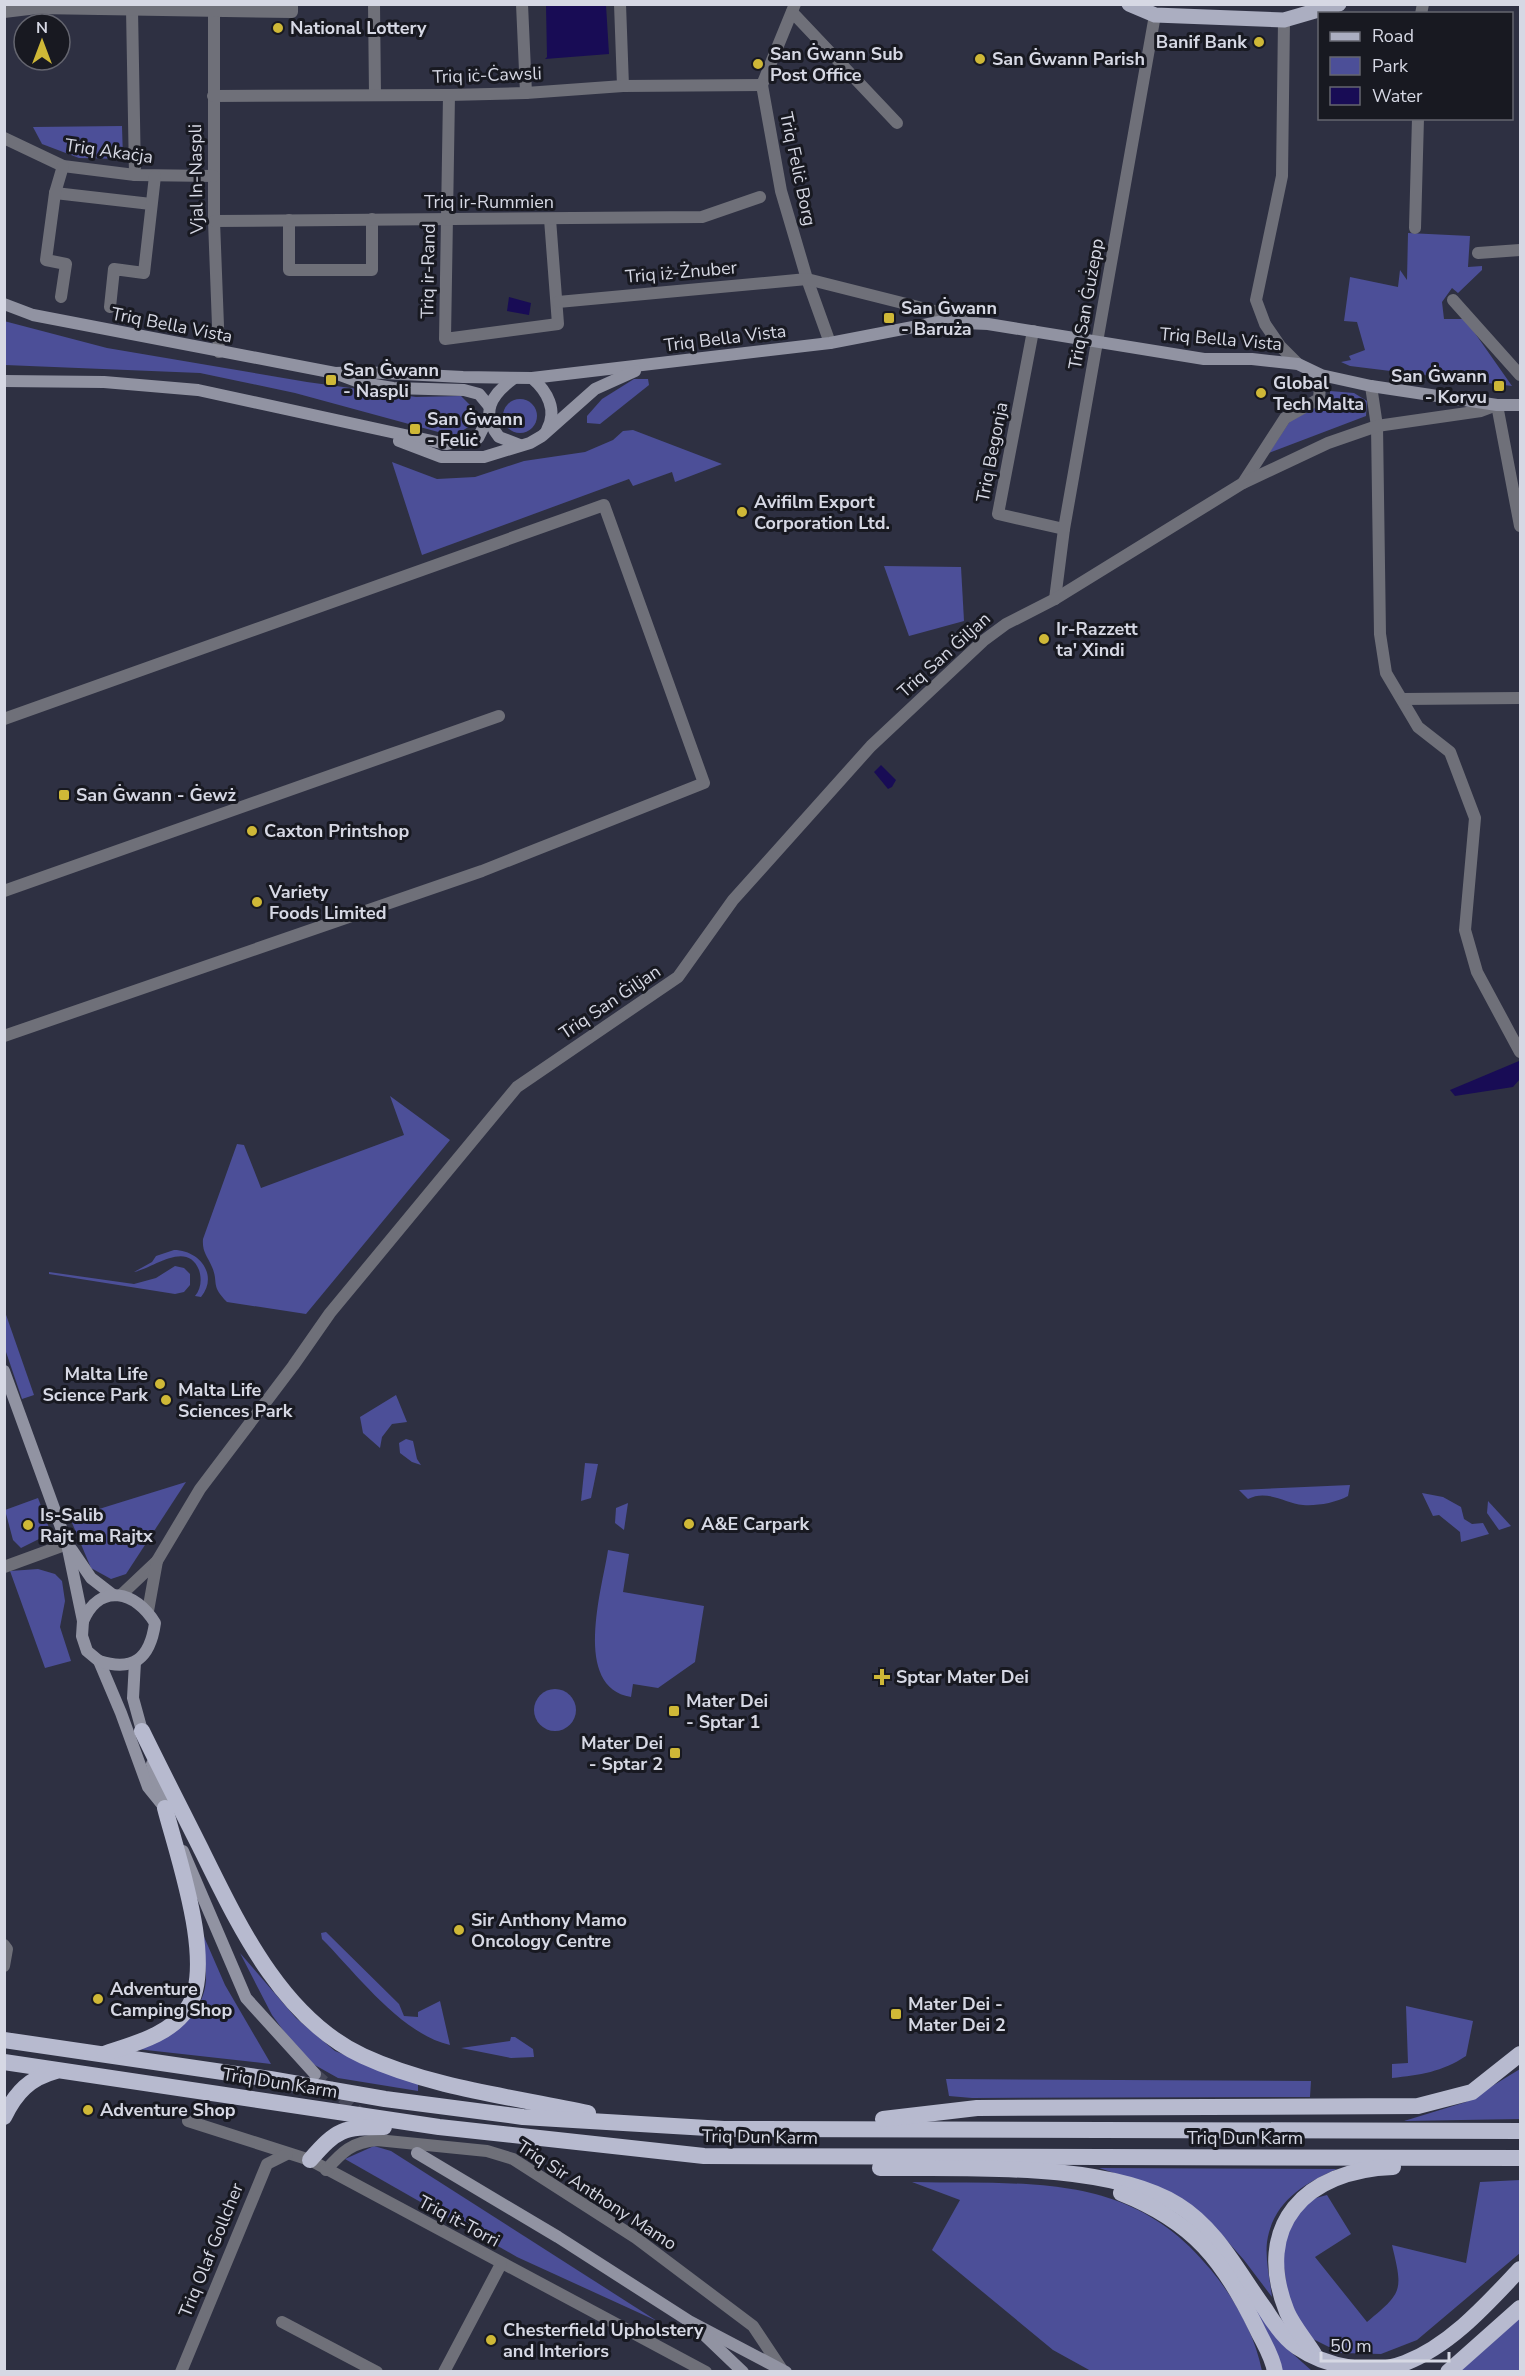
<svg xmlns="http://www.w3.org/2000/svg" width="1525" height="2376" font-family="'Nunito Sans',sans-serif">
	<rect width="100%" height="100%" fill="#2e3042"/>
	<g fill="#4c4f98">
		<path d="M 122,126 L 123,159 L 79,158 L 42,144 L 33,127 Z"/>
		<path d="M 1408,233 L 1470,236 L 1468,267 L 1482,266 L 1482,270 L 1458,293 L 1452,288 L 1442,302 L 1444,319 L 1465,319 L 1512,386 L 1350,366 L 1341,362 L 1351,360 L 1349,356 L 1365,350 L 1357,322 L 1344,321 L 1350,277 L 1398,287 L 1400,270 L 1407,280 Z"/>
		<path d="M 4,321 L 107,348 L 307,382 L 416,397 L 461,396 L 474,409 L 472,425 L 453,436 L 295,393 L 200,373 L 5,365 Z"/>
		<path d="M 634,379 L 648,379 L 649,385 L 600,424 L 587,423 L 587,416 L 602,399 Z"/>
		<path d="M 1330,391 L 1354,393 L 1367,401 L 1366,416 L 1269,453 L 1290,421 L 1330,400 Z"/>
		<circle cx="520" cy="416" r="17"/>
		<path d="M 633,430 L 722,464 L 675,482 L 672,472 L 633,486 L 629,479 L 422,555 L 392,462 L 437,479 L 475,477 L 524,461 L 585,452 L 613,440 L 623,431 Z"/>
		<path d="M 884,566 L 961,567 L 964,621 L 909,636 Z"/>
		<path d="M 390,1096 L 450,1140 L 306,1314 L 227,1302 C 210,1285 219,1283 212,1267 C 207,1255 202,1252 203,1239 L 237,1144 L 244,1145 L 261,1188 L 404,1135 Z"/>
		<path d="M 174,1250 C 199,1250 219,1275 201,1297 L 195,1296 C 201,1289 202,1279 199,1270 C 187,1240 154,1268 134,1272 L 152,1262 L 156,1256 Z"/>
		<path d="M 175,1266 L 184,1268 L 190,1274 L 190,1285 L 184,1292 L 175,1294 L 49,1274 L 49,1272 L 134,1284 L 156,1278 Z"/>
		<path d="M 4,1309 L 34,1395 L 22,1399 L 5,1349 Z"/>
		<path d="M 396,1395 L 407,1422 L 392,1424 L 382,1437 L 380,1448 L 363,1433 L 360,1417 Z"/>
		<path d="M 406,1439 L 413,1441 L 417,1459 L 421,1465 L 412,1462 L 400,1453 L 399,1443 Z"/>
		<path d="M 585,1463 L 598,1464 L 591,1498 L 581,1501 Z"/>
		<path d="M 186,1482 L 126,1574 L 111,1579 L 91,1568 L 70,1518 Z"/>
		<path d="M 1350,1485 L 1348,1496 C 1335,1503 1317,1506 1303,1505 C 1284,1503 1267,1489 1248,1499 L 1239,1490 Z"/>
		<path d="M 1422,1493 L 1443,1497 L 1461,1507 L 1464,1519 L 1472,1524 L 1483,1523 L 1489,1534 L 1461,1542 L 1460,1532 L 1439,1515 L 1433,1516 Z"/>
		<path d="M 38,1498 L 51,1533 L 21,1548 L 13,1540 L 5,1510 Z"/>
		<path d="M 1488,1501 L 1511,1526 L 1499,1530 L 1487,1513 Z"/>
		<path d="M 628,1503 L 624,1530 L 615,1523 L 616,1508 Z"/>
		<path d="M 608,1550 L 629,1554 L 623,1592 L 704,1606 L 695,1662 L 658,1688 L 633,1684 L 631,1697 C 572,1687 602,1590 608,1550 Z"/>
		<path d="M 38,1569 L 55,1574 L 62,1581 L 65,1601 L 60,1627 L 71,1661 L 45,1668 L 10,1571 Z"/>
		<circle cx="555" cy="1710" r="21"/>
		<path d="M 198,1923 L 225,1985 L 271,2064 L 137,2049 C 168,2035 204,2019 206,1979 C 206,1961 201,1940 198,1923 Z"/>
		<path d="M 326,1932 L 399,2004 L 404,2016 L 418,2017 L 418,2012 L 440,2001 L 450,2045 C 401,2034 356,1973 322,1939 L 321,1933 Z"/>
		<path d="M 240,1953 L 296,2018 L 335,2051 L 418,2084 L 418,2091 L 338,2078 L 304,2059 L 272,2015 Z"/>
		<path d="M 1406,2006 L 1473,2021 L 1466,2056 C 1442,2072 1420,2075 1392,2078 L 1392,2064 L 1408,2063 Z"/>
		<path d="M 511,2037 L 515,2037 L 533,2049 L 534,2057 L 511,2058 L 461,2048 L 510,2041 Z"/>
		<path d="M 1520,2069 L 1520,2119 L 1404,2121 L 1466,2102 Z"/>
		<path d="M 946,2079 L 1311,2081 L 1310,2097 L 972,2098 L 949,2096 Z"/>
		<path d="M 374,2146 L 391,2151 L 657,2321 L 517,2257 L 345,2159 Z"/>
		<path d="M 1099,2168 L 1337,2169 C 1303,2184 1273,2202 1267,2242 C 1265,2259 1270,2280 1272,2297 L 1244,2260 L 1212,2224 L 1144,2183 Z"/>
		<path d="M 1520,2180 L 1520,2253 L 1417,2340 L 1381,2354 L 1341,2353 L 1313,2339 L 1290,2312 L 1281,2244 L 1295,2217 L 1312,2199 L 1327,2195 L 1351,2234 L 1315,2257 L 1367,2322 C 1403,2292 1403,2291 1392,2245 L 1466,2263 L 1480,2182 Z"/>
		<path d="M 912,2182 C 1029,2185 1130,2170 1211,2270 C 1235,2299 1255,2335 1262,2371 L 1091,2371 L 1053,2350 L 932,2250 L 960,2200 Z"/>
		<path d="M 1258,2308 L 1284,2346 L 1312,2371 L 1279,2371 L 1254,2310 Z"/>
		<path d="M 1520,2316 L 1520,2371 L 1455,2372 Z"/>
	</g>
	<g fill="#180c55">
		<path d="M 546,5 L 606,5 L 609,54 L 545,59 L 547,57 Z"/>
		<path d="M 509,297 L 531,303 L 529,315 L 507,311 Z"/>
		<path d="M 881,765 L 896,780 L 892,787 L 888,789 L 874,772 Z"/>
		<path d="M 1519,1061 L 1520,1079 L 1513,1087 L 1455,1096 L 1450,1090 Z"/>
	</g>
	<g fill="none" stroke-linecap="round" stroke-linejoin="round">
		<path stroke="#47495a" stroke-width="12" stroke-dasharray="12 6" stroke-linecap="butt" d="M 315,2074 L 362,2115"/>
		<g stroke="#6f7079" stroke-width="12">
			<path d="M 214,4 L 214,221 L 219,352"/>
			<path d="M 374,4 L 375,95"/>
			<path d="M 522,4 L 526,93"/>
			<path d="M 620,4 L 623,86"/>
			<path d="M 795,4 L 762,85 L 781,191 L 807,279 L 830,343"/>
			<path d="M 132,9 L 135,175"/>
			<path d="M 4,12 L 37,8 L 292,12 L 292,4"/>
			<path d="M 792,12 L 897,123"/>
			<path d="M 1421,14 L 1423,4"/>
			<path d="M 1284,20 L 1282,176 L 1256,300 L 1265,324 L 1280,346 L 1298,364"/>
			<path d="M 449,95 L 445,339 L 558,324 L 550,219"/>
			<path d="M 213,96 L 449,95 L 526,93 L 623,86 L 762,85"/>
			<path d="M 4,138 L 63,166 L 135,175 L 214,176"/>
			<path d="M 55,193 L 151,204"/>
			<path d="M 289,220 L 289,270 L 372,270 L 372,219"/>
			<path d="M 214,221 L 702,217 L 760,197"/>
			<path d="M 1415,228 L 1418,118"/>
			<path d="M 1478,253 L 1520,250"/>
			<path d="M 61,297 L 66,264 L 46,260 L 55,193 L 63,166"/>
			<path d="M 1453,300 L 1520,375"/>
			<path d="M 558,302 L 807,279 L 974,321"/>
			<path d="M 110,307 L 114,269 L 144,273 L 155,176"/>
			<path d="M 1033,331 L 998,514 L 1064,529"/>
			<path d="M 1097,342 L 1155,15"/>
			<path d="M 1371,386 L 1377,426 L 1380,634 L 1386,673 L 1418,727 L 1450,752 L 1475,818 L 1465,930 L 1477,972 L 1520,1052"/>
			<path d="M 1497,405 L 1520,526"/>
			<path d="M 1243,483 L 1285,418 L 1319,399 L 1321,375"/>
			<path d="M 1403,699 L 1520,698"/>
			<path d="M 4,719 L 604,505 L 704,783 L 482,871 L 4,1036"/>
			<path d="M 4,891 L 499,716"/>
			<path d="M 4,1567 L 67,1544"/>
			<path d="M 4,1945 L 7,1949 L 4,1966"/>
			<path d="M 188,2121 L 310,2160 L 706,2372"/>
			<path d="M 326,2170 C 342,2152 352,2142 377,2140 L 487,2151 L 513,2159 L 636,2238 L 753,2326 L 781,2368"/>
			<path d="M 282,2322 L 377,2372"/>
			<path d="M 181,2372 L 267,2164 L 287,2154"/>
			<path d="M 444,2372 L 501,2264"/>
		</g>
		<g stroke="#6f7079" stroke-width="12">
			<path d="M 1055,599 L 1064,529 L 1097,342"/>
			<path d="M 121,1595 L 157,1561 L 200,1489 L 293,1366 L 330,1313 L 517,1087 L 678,977 L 733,900 L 871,746 L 983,641 L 1006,624 L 1055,599 L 1243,483 L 1328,443 L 1377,426 L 1481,411 L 1497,405"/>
			<path d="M 148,1611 L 157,1561"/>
		</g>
		<g stroke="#9193a2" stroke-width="12">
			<path d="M 4,304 L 33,315 L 335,373 L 362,383 L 393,388 L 464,390 L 479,394 L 489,406"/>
			<path d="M 335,373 L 363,372 L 463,377 L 532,378 L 830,343 L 939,322 L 988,324 L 1204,359 L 1252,359 L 1298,364 L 1321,375 L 1371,386 L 1497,405 L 1520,405"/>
			<path d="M 532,378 C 547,391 558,410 547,430"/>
			<path d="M 513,379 C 491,395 480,413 499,437 L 520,445"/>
			<path d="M 4,381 L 104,382 L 198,390 L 446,444 L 478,438 L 488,418"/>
			<path d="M 399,441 L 441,457 L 484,457 L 530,443 L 542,436 L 595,389 L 635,371"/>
			<path d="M 4,1371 L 67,1544 L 83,1621 L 82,1636 L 87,1651 L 99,1661 L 121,1713 L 148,1787 L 165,1808"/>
			<path d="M 72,1550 L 91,1578 L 113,1595"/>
			<path d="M 83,1621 C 100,1582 136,1591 155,1623 C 150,1659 133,1672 99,1661"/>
			<path d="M 135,1662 L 133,1698 L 144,1738"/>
			<path d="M 152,1764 L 163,1801"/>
			<path d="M 183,1851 L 246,1998 L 315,2074"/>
			<path d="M 417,2153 L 558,2237 L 689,2321 L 786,2372"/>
			<path d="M 700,2331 L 743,2372"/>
		</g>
		<path stroke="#abaec1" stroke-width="15" d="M 1129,4 L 1155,15 L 1284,20 L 1339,4"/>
		<g stroke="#b7bacf" stroke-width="16">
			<path d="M 142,1731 C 162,1772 183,1813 203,1853 C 240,1928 283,2019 363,2056 C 432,2088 514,2097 588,2113"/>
			<path d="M 4,2040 L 270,2079 L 385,2099 L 523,2117 L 724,2129 L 1520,2131"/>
			<path d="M 104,2054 C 132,2044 169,2036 187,2009 C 217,1967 177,1855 165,1808"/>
			<path d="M 4,2062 L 439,2127 L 704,2156 L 1520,2158"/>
			<path d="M 4,2117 C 16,2092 30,2078 56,2071"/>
			<path d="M 883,2119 L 977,2108 L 1418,2106 L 1472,2092 L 1520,2054"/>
			<path d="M 310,2160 C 337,2129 343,2127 384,2127"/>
			<path d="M 880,2168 C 964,2169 1107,2161 1178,2205 C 1217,2229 1239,2274 1265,2309 C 1273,2322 1284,2338 1297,2347 C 1326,2367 1372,2376 1405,2363 C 1451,2345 1487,2304 1520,2269"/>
			<path d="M 1121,2193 C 1194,2222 1224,2261 1257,2329 C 1263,2342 1273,2357 1275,2372"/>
			<path d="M 1314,2354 C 1306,2341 1293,2326 1287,2312 C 1252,2225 1306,2170 1393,2167"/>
			<path d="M 1448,2372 L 1520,2308"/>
		</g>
	</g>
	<g fill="#cfb837" stroke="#181921" stroke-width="2">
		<circle cx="278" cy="28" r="6"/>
		<circle cx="1259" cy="42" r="6"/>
		<circle cx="980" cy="59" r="6"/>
		<circle cx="758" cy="64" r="6"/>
		<rect x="883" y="312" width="12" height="12" rx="3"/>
		<rect x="325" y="374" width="12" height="12" rx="3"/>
		<rect x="1493" y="380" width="12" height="12" rx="3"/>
		<circle cx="1261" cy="393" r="6"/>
		<rect x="409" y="423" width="12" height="12" rx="3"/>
		<circle cx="742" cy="512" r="6"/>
		<circle cx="1044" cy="639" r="6"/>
		<rect x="58" y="789" width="12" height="12" rx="3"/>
		<circle cx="252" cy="831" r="6"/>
		<circle cx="257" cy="902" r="6"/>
		<circle cx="160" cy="1384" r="6"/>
		<circle cx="166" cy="1400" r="6"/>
		<circle cx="689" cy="1524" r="6"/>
		<circle cx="28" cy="1525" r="6"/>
		<path d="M879 1668h6v6h6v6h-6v6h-6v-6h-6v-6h6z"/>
		<rect x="668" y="1705" width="12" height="12" rx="3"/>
		<rect x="669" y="1747" width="12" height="12" rx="3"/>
		<circle cx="459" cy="1930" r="6"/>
		<circle cx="98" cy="1999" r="6"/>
		<rect x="890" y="2008" width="12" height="12" rx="3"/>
		<circle cx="88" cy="2110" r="6"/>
		<circle cx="491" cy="2340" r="6"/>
	</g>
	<g text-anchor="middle" stroke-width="6" stroke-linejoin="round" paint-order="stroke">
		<g font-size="18" font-weight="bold" fill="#d6d8e4" stroke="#181921" text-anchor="start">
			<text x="290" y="34">National Lottery</text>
			<text x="1247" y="48" text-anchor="end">Banif Bank</text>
			<text x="770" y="60">San Ġwann Sub<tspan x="770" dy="21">Post Office</tspan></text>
			<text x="992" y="65">San Ġwann Parish</text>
			<text x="901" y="314">San Ġwann<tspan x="901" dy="21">- Baruża</tspan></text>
			<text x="343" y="376">San Ġwann<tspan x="343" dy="21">- Naspli</tspan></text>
			<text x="1487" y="382" text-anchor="end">San Ġwann<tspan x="1487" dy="21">- Korvu</tspan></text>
			<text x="1273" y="389">Global<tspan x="1273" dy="21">Tech Malta</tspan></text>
			<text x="427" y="425">San Ġwann<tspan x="427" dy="21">- Feliċ</tspan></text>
			<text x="754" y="508">Avifilm Export<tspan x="754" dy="21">Corporation Ltd.</tspan></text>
			<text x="1056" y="635">Ir-Razzett<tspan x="1056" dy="21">ta' Xindi</tspan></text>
			<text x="76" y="801">San Ġwann - Ġewż</text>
			<text x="264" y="837">Caxton Printshop</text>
			<text x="269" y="898">Variety<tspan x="269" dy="21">Foods Limited</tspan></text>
			<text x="148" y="1380" text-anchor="end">Malta Life<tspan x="148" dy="21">Science Park</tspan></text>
			<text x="178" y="1396">Malta Life<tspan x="178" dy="21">Sciences Park</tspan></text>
			<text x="40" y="1521">Is-Salib<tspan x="40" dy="21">Rajt ma Rajtx</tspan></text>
			<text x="701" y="1530">A&amp;E Carpark</text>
			<text x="896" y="1683">Sptar Mater Dei</text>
			<text x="686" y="1707">Mater Dei<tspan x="686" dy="21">- Sptar 1</tspan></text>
			<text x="663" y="1749" text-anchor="end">Mater Dei<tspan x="663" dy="21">- Sptar 2</tspan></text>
			<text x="471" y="1926">Sir Anthony Mamo<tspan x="471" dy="21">Oncology Centre</tspan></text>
			<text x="110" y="1995">Adventure<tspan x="110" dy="21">Camping Shop</tspan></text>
			<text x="908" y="2010">Mater Dei -<tspan x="908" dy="21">Mater Dei 2</tspan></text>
			<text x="100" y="2116">Adventure Shop</text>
			<text x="503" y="2336">Chesterfield Upholstery<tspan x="503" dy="21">and Interiors</tspan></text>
		</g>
		<g font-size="18" fill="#d6d8e4" stroke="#181921">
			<text transform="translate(487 75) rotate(-2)" y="6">Triq iċ-Ċawsli</text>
			<text transform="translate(109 151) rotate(8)" y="6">Triq Akaċja</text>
			<text transform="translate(798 169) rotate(78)" y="6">Triq Feliċ Borg</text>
			<text transform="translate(196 179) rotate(-91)" y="6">Vjal In-Naspli</text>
			<text x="489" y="208">Triq ir-Rummien</text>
			<text transform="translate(428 271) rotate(-89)" y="6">Triq ir-Rand</text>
			<text transform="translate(681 272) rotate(-5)" y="6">Triq iż-Żnuber</text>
			<text transform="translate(1086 304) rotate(-80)" y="6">Triq San Ġużepp</text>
			<text transform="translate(172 325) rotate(11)" y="6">Triq Bella Vista</text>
			<text transform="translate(725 338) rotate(-7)" y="6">Triq Bella Vista</text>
			<text transform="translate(1221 339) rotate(5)" y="6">Triq Bella Vista</text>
			<text transform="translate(992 452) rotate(-79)" y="6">Triq Begonja</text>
			<text transform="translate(944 655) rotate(-42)" y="6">Triq San Ġiljan</text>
			<text transform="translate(610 1002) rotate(-34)" y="6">Triq San Ġiljan</text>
			<text transform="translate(280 2083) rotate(9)" y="6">Triq Dun Karm</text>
			<text transform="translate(760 2137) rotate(1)" y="6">Triq Dun Karm</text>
			<text x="1245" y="2144">Triq Dun Karm</text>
			<text transform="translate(597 2195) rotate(33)" y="6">Triq Sir Anthony Mamo</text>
			<text transform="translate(459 2221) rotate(28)" y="6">Triq it-Torri</text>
			<text transform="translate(211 2250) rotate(-68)" y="6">Triq Olaf Gollcher</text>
		</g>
	</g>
	<rect width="1525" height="2376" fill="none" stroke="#d6d8e4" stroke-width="12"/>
	<rect x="1318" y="12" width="195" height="108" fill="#181921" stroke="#64656f" stroke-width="1.5"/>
	<rect x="1330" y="32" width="30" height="9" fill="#abaec1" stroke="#64656f" stroke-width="1.5"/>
	<text x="1372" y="42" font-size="18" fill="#d6d8e4">Road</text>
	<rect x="1330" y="57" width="30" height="18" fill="#4c4f98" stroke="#64656f" stroke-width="1.5"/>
	<text x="1372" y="72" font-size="18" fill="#d6d8e4">Park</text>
	<rect x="1330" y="87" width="30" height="18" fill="#180c55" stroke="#64656f" stroke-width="1.5"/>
	<text x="1372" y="102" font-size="18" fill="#d6d8e4">Water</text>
	<g transform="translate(42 42)"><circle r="28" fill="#181921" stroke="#64656f" stroke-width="1.5"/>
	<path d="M0-4.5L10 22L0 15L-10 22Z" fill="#cfb837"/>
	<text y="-9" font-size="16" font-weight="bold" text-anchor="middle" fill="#d6d8e4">N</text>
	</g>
	<path d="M1321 2352v9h128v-9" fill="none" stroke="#d6d8e4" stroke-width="3"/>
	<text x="1330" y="2352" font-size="18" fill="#d6d8e4" stroke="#181921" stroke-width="4.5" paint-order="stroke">50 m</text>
</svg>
